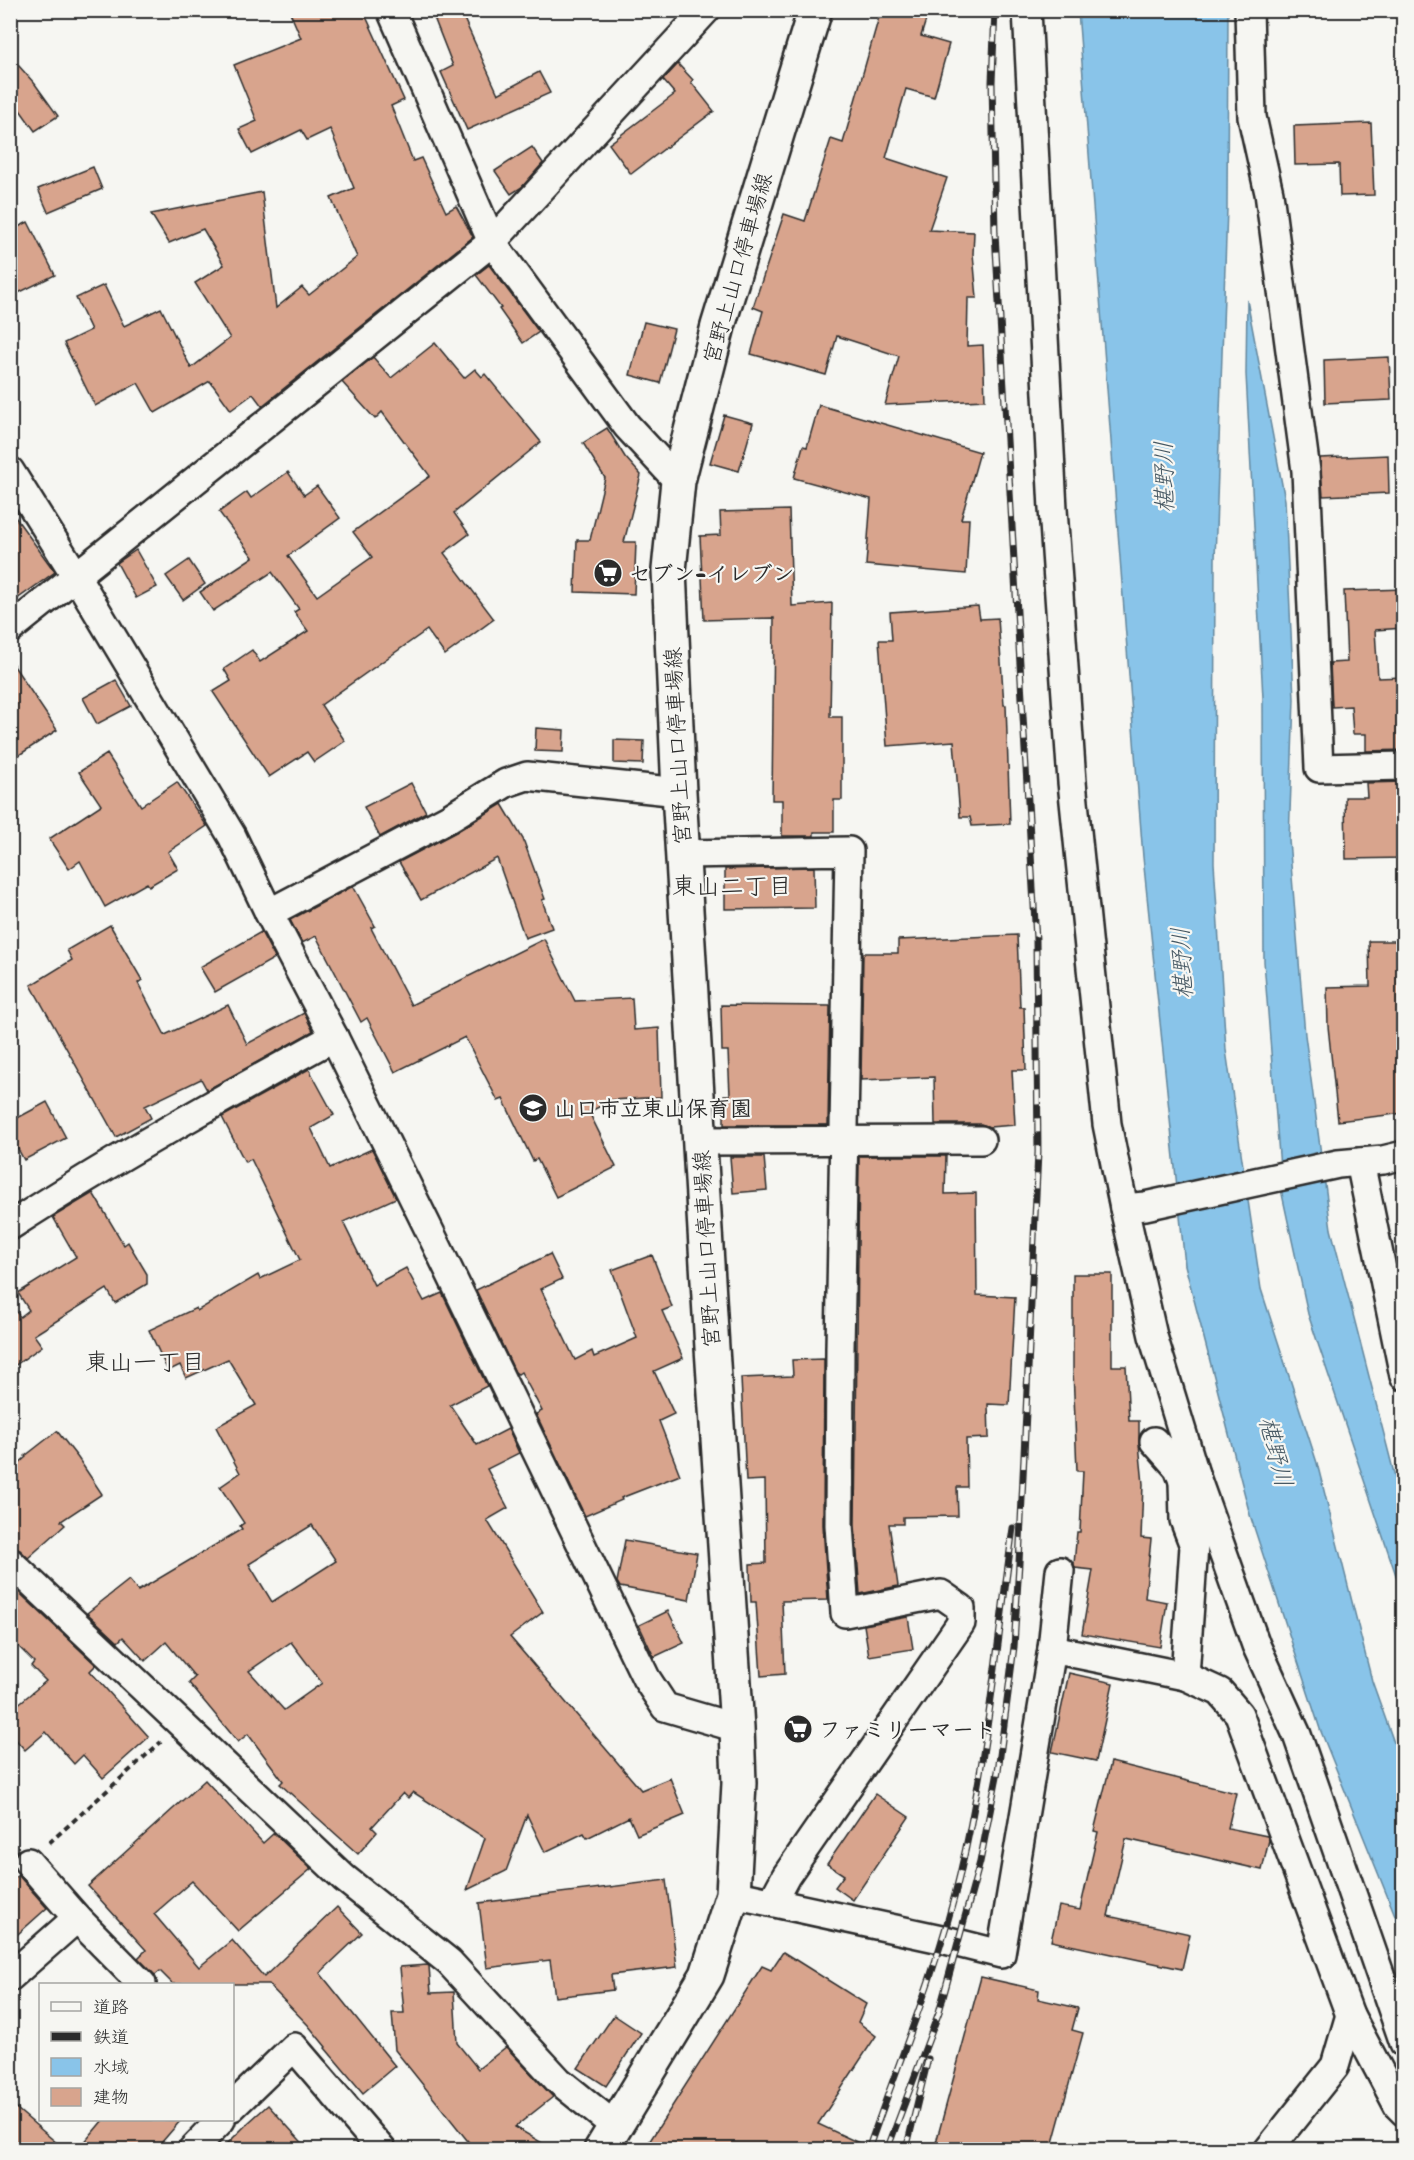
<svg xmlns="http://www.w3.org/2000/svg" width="1414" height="2160" font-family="'Shantell Sans','Klee One',sans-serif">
	<rect width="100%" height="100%" fill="#f6f6f2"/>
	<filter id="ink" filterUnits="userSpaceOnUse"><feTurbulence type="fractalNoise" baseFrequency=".0167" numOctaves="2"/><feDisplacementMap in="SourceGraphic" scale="12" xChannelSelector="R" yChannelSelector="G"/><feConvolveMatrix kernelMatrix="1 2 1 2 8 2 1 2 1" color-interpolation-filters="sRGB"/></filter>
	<g filter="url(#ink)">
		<g fill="#89c4e9" stroke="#63879d" stroke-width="1.5">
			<path d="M 1078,11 L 1228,11 L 1227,208 L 1215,559 L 1214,863 L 1226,1050 L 1261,1289 L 1317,1463 L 1372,1681 L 1403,1768 L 1403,1935 L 1320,1729 L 1250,1515 L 1185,1265 L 1143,857 Z"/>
			<path d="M 1247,300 L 1285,500 L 1294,699 L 1289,840 L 1305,1035 L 1331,1229 L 1403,1508 L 1403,1596 L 1308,1314 L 1282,1194 L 1264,961 L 1263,698 L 1246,374 Z"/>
		</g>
		<g fill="#d8a48d" stroke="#2b2b2b" stroke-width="1.5" fill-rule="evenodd">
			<path d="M 289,10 L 363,10 L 404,100 L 391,106 L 413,161 L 421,158 L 446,212 L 456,206 L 473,237 L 262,406 L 253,394 L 231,410 L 210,381 L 155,413 L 138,383 L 95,406 L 64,343 L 91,330 L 76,298 L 104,285 L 124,326 L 161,308 L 191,368 L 230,338 L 195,283 L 224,265 L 203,229 L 169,243 L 151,214 L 262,192 L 276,308 L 302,287 L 309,295 L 357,257 L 331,198 L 354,188 L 330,129 L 307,140 L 301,130 L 252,154 L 239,129 L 257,121 L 234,65 L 301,38 Z"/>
			<path d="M 431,10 L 460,10 L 498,94 L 539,72 L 550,93 L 467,130 L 441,72 L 453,66 Z"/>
			<path d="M 881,10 L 929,10 L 921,36 L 949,44 L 934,97 L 906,89 L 886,158 L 947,178 L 929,230 L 974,232 L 973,254 L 977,298 L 968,298 L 967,346 L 983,345 L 985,400 L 885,405 L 899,356 L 837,336 L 826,375 L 751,354 L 763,311 L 753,307 L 784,214 L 805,221 L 831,139 L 843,143 Z"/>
			<path d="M 10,56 L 35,84 L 58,116 L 35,131 L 10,96 Z"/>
			<path d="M 678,64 L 693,80 L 691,82 L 714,111 L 631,174 L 609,144 L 675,94 L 663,80 Z"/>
			<path d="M 1371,123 L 1374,195 L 1340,196 L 1339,164 L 1295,165 L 1294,126 Z"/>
			<path d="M 532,147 L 543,163 L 522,187 L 511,194 L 495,171 Z"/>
			<path d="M 93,167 L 102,189 L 48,212 L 38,189 Z"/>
			<path d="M 28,222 L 55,275 L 10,297 L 10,231 Z"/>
			<path d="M 489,265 L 539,332 L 523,343 L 499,309 L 501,308 L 476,275 Z"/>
			<path d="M 644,322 L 674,329 L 660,383 L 630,375 Z"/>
			<path d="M 435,343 L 464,378 L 475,369 L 482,377 L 485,374 L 541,442 L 454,513 L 469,534 L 444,553 L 494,619 L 445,655 L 427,630 L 321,705 L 345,741 L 314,762 L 307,752 L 269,777 L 213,692 L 231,681 L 224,669 L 252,650 L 260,662 L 308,631 L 294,612 L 299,609 L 272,572 L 213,611 L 200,592 L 253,557 L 219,512 L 247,492 L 251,498 L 288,472 L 304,495 L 317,486 L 340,518 L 288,556 L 317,596 L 372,557 L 353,532 L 430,476 L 382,412 L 375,419 L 342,382 L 373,357 L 391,378 Z"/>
			<path d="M 1389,357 L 1391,400 L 1325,403 L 1324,360 Z"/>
			<path d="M 819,405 L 980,452 L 961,519 L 969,519 L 966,574 L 866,565 L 871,499 L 794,478 L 803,446 L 807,447 Z"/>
			<path d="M 724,415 L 753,423 L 739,471 L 710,463 Z"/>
			<path d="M 607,428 L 625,457 L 641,475 L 624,542 L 636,542 L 634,594 L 575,592 L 577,540 L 590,540 L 605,478 L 583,443 Z"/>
			<path d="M 1388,455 L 1389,493 L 1323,496 L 1320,458 Z"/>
			<path d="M 10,510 L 55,572 L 10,604 Z"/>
			<path d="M 789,510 L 792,606 L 832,603 L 830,717 L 842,717 L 842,800 L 834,800 L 834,832 L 814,832 L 814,836 L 782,836 L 782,800 L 772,800 L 774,618 L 704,620 L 700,536 L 721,535 L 720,512 Z"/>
			<path d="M 136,550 L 157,587 L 136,598 L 117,563 Z"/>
			<path d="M 189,560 L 205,584 L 183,600 L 166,576 Z"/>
			<path d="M 1404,589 L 1404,628 L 1375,630 L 1378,678 L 1404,677 L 1404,750 L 1366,751 L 1366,734 L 1353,734 L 1351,706 L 1332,707 L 1330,663 L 1347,662 L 1344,591 Z"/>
			<path d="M 978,606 L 980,619 L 998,618 L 1004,705 L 1006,705 L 1010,824 L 972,826 L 970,817 L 960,817 L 954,741 L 887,746 L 879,640 L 892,640 L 890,612 Z"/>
			<path d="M 10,660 L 57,730 L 10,761 Z"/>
			<path d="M 116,680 L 131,706 L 97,724 L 83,698 Z"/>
			<path d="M 536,728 L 564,730 L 563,752 L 535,751 Z"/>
			<path d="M 614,740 L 644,741 L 643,764 L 614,763 Z"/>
			<path d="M 107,754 L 141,806 L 177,782 L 207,826 L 168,852 L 178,869 L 149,886 L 147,883 L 105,907 L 80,861 L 69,869 L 49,839 L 101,805 L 79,772 Z"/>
			<path d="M 1404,782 L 1404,858 L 1346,859 L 1345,797 L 1367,797 L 1366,783 Z"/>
			<path d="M 411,783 L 426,812 L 380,837 L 364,807 Z"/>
			<path d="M 502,804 L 523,839 L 545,899 L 542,900 L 552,928 L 525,938 L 497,858 L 421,900 L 399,862 L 456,832 Z"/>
			<path d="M 814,867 L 815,908 L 725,909 L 725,869 Z"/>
			<path d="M 353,886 L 375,926 L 371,928 L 411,1005 L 544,939 L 575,1001 L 632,998 L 634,1030 L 659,1028 L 661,1097 L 612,1100 L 589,1112 L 616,1167 L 556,1197 L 537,1159 L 533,1161 L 503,1099 L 498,1101 L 465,1037 L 395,1072 L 367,1018 L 361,1022 L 316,936 L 302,943 L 290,920 Z"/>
			<path d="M 110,925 L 142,980 L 138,983 L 165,1035 L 228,1005 L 247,1044 L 304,1013 L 313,1031 L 207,1090 L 201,1079 L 145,1106 L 151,1118 L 116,1137 L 31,985 L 72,960 L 67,950 Z"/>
			<path d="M 261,932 L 275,958 L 215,992 L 200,967 Z"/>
			<path d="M 1017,935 L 1020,1007 L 1024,1007 L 1026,1070 L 1012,1070 L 1015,1125 L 989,1127 L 981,1124 L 935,1124 L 934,1077 L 861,1080 L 863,953 L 898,953 L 898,940 Z"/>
			<path d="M 1369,941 L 1404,941 L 1404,1113 L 1338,1121 L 1328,1026 L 1327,987 L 1370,986 Z"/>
			<path d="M 721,1005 L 830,1006 L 828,1125 L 724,1125 L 724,1095 L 730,1095 L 728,1051 L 722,1051 Z"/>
			<path d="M 309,1069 L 334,1115 L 311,1128 L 330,1168 L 372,1149 L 396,1198 L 343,1222 L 374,1285 L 406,1268 L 424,1301 L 442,1293 L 487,1386 L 450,1405 L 477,1445 L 508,1429 L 519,1453 L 487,1469 L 508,1508 L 487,1520 L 543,1612 L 510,1637 L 641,1790 L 670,1778 L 685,1815 L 637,1835 L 629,1817 L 587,1838 L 584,1833 L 545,1852 L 527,1815 L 506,1871 L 467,1890 L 485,1838 L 413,1792 L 408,1798 L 403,1793 L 372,1827 L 377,1832 L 358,1854 L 280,1784 L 283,1781 L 248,1734 L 238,1742 L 189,1683 L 195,1677 L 166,1642 L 145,1661 L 123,1637 L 118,1642 L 87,1613 L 129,1580 L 138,1591 L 242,1529 L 240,1526 L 244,1523 L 220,1487 L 240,1473 L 216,1427 L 256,1405 L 228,1359 L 186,1378 L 180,1365 L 168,1371 L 149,1330 L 196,1308 L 197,1311 L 258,1275 L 260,1279 L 300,1260 L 251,1159 L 245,1162 L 222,1117 ZM 312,1525 L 336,1561 L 272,1602 L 249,1564 ZM 291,1642 L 322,1683 L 284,1710 L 249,1671 Z"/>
			<path d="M 47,1102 L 66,1138 L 24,1160 L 10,1134 L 10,1122 Z"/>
			<path d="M 859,1156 L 946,1156 L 945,1194 L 976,1193 L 977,1295 L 1015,1297 L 1009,1405 L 988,1404 L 989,1438 L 966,1439 L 967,1487 L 957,1487 L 958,1516 L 903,1517 L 903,1524 L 889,1524 L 898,1586 L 860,1594 L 855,1525 Z"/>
			<path d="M 730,1157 L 764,1157 L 767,1190 L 733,1193 Z"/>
			<path d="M 93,1193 L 124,1245 L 128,1242 L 147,1274 L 147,1284 L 115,1303 L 107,1289 L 34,1335 L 42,1346 L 10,1369 L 10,1303 L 20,1317 L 29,1310 L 18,1293 L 76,1257 L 53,1217 Z"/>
			<path d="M 550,1254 L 562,1279 L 541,1289 L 575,1360 L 592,1351 L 594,1357 L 637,1338 L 612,1270 L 652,1255 L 672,1307 L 662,1311 L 683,1358 L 654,1371 L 674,1414 L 659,1421 L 680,1475 L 621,1498 L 622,1500 L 585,1516 L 536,1414 L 542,1411 L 521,1372 L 518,1374 L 515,1372 L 476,1290 Z"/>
			<path d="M 1073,1274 L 1112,1274 L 1112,1366 L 1126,1366 L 1129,1421 L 1139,1421 L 1139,1444 L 1143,1484 L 1141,1538 L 1151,1539 L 1145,1598 L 1167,1602 L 1160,1647 L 1082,1634 L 1093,1570 L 1075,1568 L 1074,1564 L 1077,1532 L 1080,1532 L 1083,1471 L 1077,1471 L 1073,1370 Z"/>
			<path d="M 824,1359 L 823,1525 L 828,1600 L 782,1601 L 785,1674 L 761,1676 L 756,1602 L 751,1602 L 750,1564 L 766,1563 L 765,1480 L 746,1481 L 741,1378 L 793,1376 L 792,1360 Z"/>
			<path d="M 57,1431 L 78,1458 L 102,1494 L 61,1521 L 65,1525 L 28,1558 L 20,1550 L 10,1547 L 10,1471 L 26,1457 L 25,1456 Z"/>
			<path d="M 625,1540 L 697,1553 L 689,1600 L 620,1587 L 617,1582 Z"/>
			<path d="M 10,1584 L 96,1665 L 90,1671 L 149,1737 L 103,1778 L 83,1755 L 74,1764 L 46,1732 L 25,1750 L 10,1733 L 10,1711 L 46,1681 L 31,1666 L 34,1662 L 10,1638 Z"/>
			<path d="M 668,1611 L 684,1643 L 654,1657 L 639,1625 Z"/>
			<path d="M 908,1617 L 913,1649 L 869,1656 L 864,1625 Z"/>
			<path d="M 1069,1673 L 1113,1683 L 1096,1761 L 1052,1752 Z"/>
			<path d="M 1111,1762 L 1236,1793 L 1228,1828 L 1267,1836 L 1269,1840 L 1262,1870 L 1126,1839 L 1108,1916 L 1190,1934 L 1182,1969 L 1051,1941 L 1059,1906 L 1080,1910 L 1098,1832 L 1094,1831 Z"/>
			<path d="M 205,1780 L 263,1843 L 274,1833 L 311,1869 L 238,1931 L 192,1881 L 154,1914 L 199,1967 L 232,1940 L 264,1977 L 337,1907 L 362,1933 L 320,1973 L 395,2066 L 363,2093 L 325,2048 L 326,2047 L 308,2025 L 268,1984 L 173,1984 L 160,1971 L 155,1975 L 138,1958 L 146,1950 L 88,1886 Z"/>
			<path d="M 875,1794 L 909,1817 L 853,1900 L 835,1887 L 844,1875 L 827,1864 Z"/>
			<path d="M 18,1875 L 47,1908 L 10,1941 L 10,1882 Z"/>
			<path d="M 666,1880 L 677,1967 L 611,1975 L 613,1990 L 555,1997 L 550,1960 L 487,1968 L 479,1903 Z"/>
			<path d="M 783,1952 L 866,2004 L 858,2022 L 876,2036 L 818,2124 L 874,2150 L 644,2150 L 762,1966 L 771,1970 Z"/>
			<path d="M 427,1965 L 429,1966 L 431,1993 L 454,1992 L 457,2043 L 478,2069 L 506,2047 L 553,2097 L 515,2127 L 554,2150 L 475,2150 L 395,2050 L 392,2013 L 404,2013 L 400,1967 Z"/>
			<path d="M 981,1977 L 1039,1990 L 1038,1999 L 1078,2008 L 1072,2030 L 1083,2033 L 1051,2150 L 934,2150 Z"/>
			<path d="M 614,2015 L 641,2033 L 606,2086 L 578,2068 Z"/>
			<path d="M 10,2103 L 65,2150 L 10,2150 Z"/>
			<path d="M 268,2105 L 309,2150 L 221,2150 L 249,2122 Z"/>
			<path d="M 103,2120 L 181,2120 L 155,2150 L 78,2150 Z"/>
		</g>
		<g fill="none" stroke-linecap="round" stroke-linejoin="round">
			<g stroke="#2b2b2b" stroke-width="32">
				<g id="street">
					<path d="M 391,10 L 492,242 L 627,426 L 678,481"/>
					<path d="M 1027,10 L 1053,509 L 1072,782 L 1107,1124 L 1124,1208 L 1153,1336 L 1195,1474 L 1256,1645 L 1297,1735 L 1404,2043"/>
					<path d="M 1249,10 L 1252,117 L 1269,193 L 1306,471 L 1319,768 L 1404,766"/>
					<path d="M 10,471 L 76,576 L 232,836 L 269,913 L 334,1037 L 438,1248 L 646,1678 L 665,1707 L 737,1728"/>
					<path d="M 10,629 L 492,242 L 706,10"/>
					<path d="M 683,854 L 849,851 L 840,1349 L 839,1525 L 845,1613 L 941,1594 L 961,1608 L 961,1623 L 786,1876 L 772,1902"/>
					<path d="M 269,913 L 449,818 L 506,783 L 527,776 L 679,792"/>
					<path d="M 700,1141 L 981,1140"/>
					<path d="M 1360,1162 L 1404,1376"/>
					<path d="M 1124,1208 L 1145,1206 L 1338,1164 L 1383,1160 L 1404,1155"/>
					<path d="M 10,1226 C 115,1158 225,1097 334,1037"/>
					<path d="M 1154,1441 L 1178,1468 L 1183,1481"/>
					<path d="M 10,1562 L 344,1878 L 449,1962 L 559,2081 L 616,2127"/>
					<path d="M 1052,1649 L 1060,1571"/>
					<path d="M 1185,1676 L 1194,1546 L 1184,1520 L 1183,1481 L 1195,1474"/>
					<path d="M 28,1862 L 77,1918 L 142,1984"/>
					<path d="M 733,1894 L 941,1939 L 1001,1954 L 1052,1649 L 1185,1676 L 1220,1692 L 1239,1714 L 1350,2015 L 1398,2106 L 1404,2112"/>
					<path d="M 10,1977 L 77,1918"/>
					<path d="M 232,2107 L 294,2047 L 382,2150"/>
					<path d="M 192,2150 L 221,2120"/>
					<path d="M 1268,2150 L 1335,2066 L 1350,2015"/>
				</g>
			</g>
			<g stroke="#2b2b2b" stroke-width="38">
				<path id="secondary" d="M 601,2150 L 707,1975 L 733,1894 L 739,1783 L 737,1728 L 712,1348 L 679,792 L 669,570 L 678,481 L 718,326 L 815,10"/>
			</g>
			<path stroke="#2b2b2b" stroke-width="4" stroke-dasharray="6 4.5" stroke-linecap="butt" d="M 49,1843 L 161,1742"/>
			<use href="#street" stroke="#f6f6f2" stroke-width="27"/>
			<use href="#secondary" stroke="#f6f6f2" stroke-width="33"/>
			<g stroke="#2b2b2b" stroke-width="7">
				<g id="rail">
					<path d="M 868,2150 C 900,2058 938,1968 960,1874 C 987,1760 997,1643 1013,1528"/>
					<path d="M 887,2150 L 939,2012 L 980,1862 L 998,1771 L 1014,1647 L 1019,1563 L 1038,1152 L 1036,940 L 995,233 L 992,82 L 995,10"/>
					<path d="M 906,2150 L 928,2059"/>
				</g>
			</g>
			<use href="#rail" stroke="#f6f6f2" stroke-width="4.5" stroke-dasharray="14" stroke-linecap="butt"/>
		</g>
	</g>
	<defs>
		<g id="supermarket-disc" transform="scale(1.5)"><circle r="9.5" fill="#2b2b2b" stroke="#f6f6f2"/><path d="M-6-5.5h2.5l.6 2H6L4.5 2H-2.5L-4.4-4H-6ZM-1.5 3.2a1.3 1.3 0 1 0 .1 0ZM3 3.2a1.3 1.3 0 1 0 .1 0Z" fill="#fff"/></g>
		<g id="school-disc" transform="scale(1.5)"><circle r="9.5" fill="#2b2b2b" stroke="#f6f6f2"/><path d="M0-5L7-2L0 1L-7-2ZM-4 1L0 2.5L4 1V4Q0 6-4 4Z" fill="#fff"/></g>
	</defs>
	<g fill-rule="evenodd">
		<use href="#supermarket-disc" x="608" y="573"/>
		<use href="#school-disc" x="533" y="1108"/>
		<use href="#supermarket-disc" x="798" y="1729"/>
	</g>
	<g text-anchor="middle" stroke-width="4.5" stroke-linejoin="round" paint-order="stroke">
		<g font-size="22" fill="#2b2b2b" stroke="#f6f6f2">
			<text transform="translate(737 268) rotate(-74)" y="8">宮野上山口停車場線</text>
			<text transform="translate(677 746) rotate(-93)" y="8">宮野上山口停車場線</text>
			<text transform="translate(706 1249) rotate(-93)" y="8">宮野上山口停車場線</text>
		</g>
		<g font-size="22" font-weight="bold" fill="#2b2b2b" stroke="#f6f6f2" text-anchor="start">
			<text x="629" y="581">セブン-イレブン</text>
			<text x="554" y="1116">山口市立東山保育園</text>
			<text x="819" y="1737">ファミリーマート</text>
		</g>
		<g font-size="24" font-style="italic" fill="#475964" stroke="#f6f6f2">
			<text transform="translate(1164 477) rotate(-91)" y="8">椹野川</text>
			<text transform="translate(1182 963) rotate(-93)" y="8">椹野川</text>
			<text transform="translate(1276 1452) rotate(76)" y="8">椹野川</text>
		</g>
		<g font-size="24" fill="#2b2b2b" stroke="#f6f6f2">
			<text x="732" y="894">東山二丁目</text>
			<text x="145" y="1370">東山一丁目</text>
		</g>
	</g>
	<rect width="1414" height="2160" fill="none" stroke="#f6f6f2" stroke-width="36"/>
	<rect x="18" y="18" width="1378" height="2124" fill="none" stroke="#2b2b2b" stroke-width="2" filter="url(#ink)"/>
	<rect x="39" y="1983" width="195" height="138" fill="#f6f6f2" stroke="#a5a5a2" stroke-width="1.5"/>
	<rect x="51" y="2002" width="30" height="9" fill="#f6f6f2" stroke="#a5a5a2" stroke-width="1.5"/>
	<text x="93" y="2013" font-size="18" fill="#2b2b2b">道路</text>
	<rect x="51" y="2032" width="30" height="9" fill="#2b2b2b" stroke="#a5a5a2" stroke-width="1.5"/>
	<text x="93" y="2043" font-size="18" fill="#2b2b2b">鉄道</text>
	<rect x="51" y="2058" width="30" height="18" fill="#89c4e9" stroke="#a5a5a2" stroke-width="1.5"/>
	<text x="93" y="2073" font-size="18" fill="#2b2b2b">水域</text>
	<rect x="51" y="2088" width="30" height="18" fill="#d8a48d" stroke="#a5a5a2" stroke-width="1.5"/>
	<text x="93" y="2103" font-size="18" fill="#2b2b2b">建物</text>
</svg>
